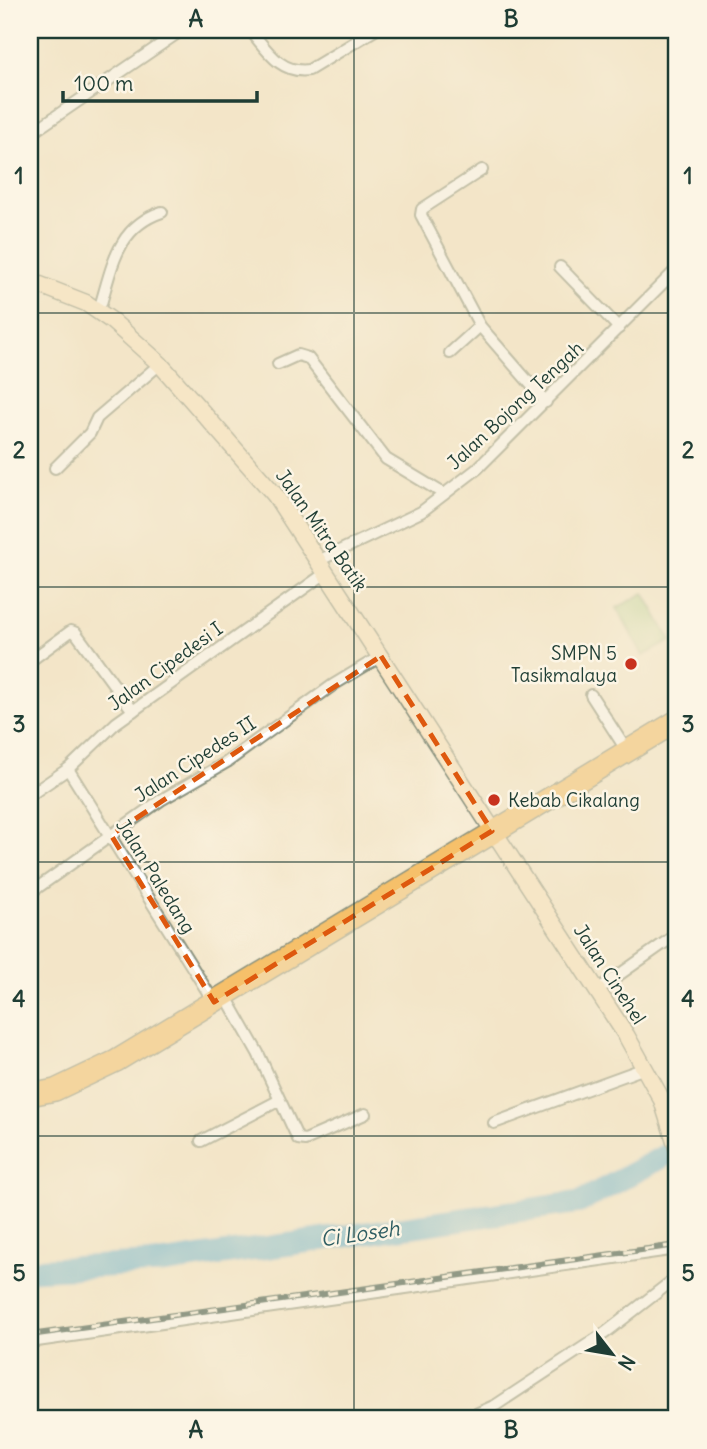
<svg xmlns="http://www.w3.org/2000/svg" width="707" height="1449" font-family="Delius,sans-serif">
	<rect width="100%" height="100%" fill="#fcf5e5"/>
	<filter id="ink" filterUnits="userSpaceOnUse"><feTurbulence type="fractalNoise" baseFrequency=".0143" numOctaves="2"/><feDisplacementMap in="SourceGraphic" scale="14" xChannelSelector="R" yChannelSelector="G"/><feConvolveMatrix kernelMatrix="1 2 1 2 8 2 1 2 1" color-interpolation-filters="sRGB"/></filter>
	<filter id="wash" filterUnits="userSpaceOnUse"><feTurbulence type="fractalNoise" baseFrequency=".00686" numOctaves="4" result="noise"/><feDisplacementMap in="SourceGraphic" scale="28" xChannelSelector="R" yChannelSelector="G"/><feGaussianBlur stdDeviation="1.57" result="paint"/><feColorMatrix in="noise" values="0 0 0 0 0 0 0 0 0 0 0 0 0 0 0 0 0 1.4 0 .05"/><feComposite in="paint" operator="in"/></filter>
	<g filter="url(#wash)">
		<rect width="100%" height="100%" fill="#f3e5c8"/>
		<path fill="#94c676" stroke="#5a8255" stroke-width="2" d="M 644,593 L 671,641 L 643,656 L 617,608 Z"/>
		<g fill="none" stroke-linecap="round" stroke-linejoin="round">
			<path stroke="#54abd1" stroke-width="23" d="M 30,1270 L 161,1263 L 580,1202 L 677,1149"/>
		</g>
	</g>
	<g filter="url(#ink)">
		<g fill="none" stroke-linecap="round" stroke-linejoin="round">
			<g stroke="#89917e" stroke-width="14">
				<g id="street">
					<path d="M 250,30 C 267,50 280,74 309,70 L 375,30"/>
					<path d="M 30,134 L 182,30"/>
					<path d="M 482,170 L 422,209 L 421,215 L 480,326 L 546,402"/>
					<path d="M 560,267 L 619,328"/>
					<path d="M 99,310 C 112,269 116,227 162,212"/>
					<path d="M 450,353 L 480,326"/>
					<path d="M 278,364 L 298,355 L 308,358 L 386,459 L 444,494"/>
					<path d="M 55,468 L 90,433 L 97,418 L 160,364"/>
					<path d="M 320,560 L 421,512 L 477,469 L 677,269"/>
					<path d="M 30,661 L 71,631 L 76,633 L 133,711"/>
					<path d="M 591,695 L 627,751"/>
					<path d="M 68,769 L 214,1002"/>
					<path d="M 30,795 L 68,769 L 116,723 L 327,572"/>
					<path d="M 30,893 L 161,800 L 227,762 L 333,685 L 381,656"/>
					<path d="M 596,991 L 677,934"/>
					<path d="M 225,995 L 258,1053 L 298,1139 L 305,1140 L 365,1114"/>
					<path d="M 494,1123 L 645,1068"/>
					<path d="M 201,1141 L 278,1101"/>
					<path d="M 30,1342 L 677,1249"/>
					<path d="M 465,1419 L 496,1405 L 605,1333 L 677,1277"/>
				</g>
			</g>
			<g stroke="#89917e" stroke-width="19">
				<path id="secondary" d="M 30,281 L 86,303 L 112,321 L 160,364 L 275,495 L 626,1035 L 662,1100 L 677,1147"/>
			</g>
			<g stroke="#89917e" stroke-width="24">
				<path id="highway" d="M 30,1095 L 55,1090 L 116,1061 L 677,721"/>
			</g>
			<use href="#street" stroke="#fff" stroke-width="10"/>
			<use href="#secondary" stroke="#fbe6c4" stroke-width="16"/>
			<use href="#highway" stroke="#f6c06b" stroke-width="21"/>
			<g stroke="#1f3d34" stroke-width="6">
				<path id="rail" d="M 30,1335 L 677,1245"/>
			</g>
			<use href="#rail" stroke="#fcf5e5" stroke-width="3.5" stroke-dasharray="10" stroke-linecap="butt"/>
		</g>
	</g>
	<path d="M0 0H707V1449H0ZM 381,656 L 492,831 L 214,1002 L 111,835 Z" fill="#f3e5c8" fill-opacity=".55" fill-rule="evenodd"/>
	<path fill="none" stroke="#de580e" stroke-width="5" stroke-dasharray="14 9" stroke-linejoin="round" d="M 381,656 L 492,831 L 214,1002 L 111,835 Z"/>
	<path fill="none" stroke="#1f3d34" stroke-width="2" stroke-opacity="0.55" d="M 354,30 L 354,1419M 30,313 L 677,313M 30,587 L 677,587M 30,862 L 677,862M 30,1136 L 677,1136"/>
	<g fill="#c8321e" stroke="#fcf5e5" stroke-width="2.5">
		<circle cx="631" cy="664" r="7"/>
		<circle cx="494" cy="800" r="7"/>
	</g>
	<g text-anchor="middle" stroke-width="5" stroke-linejoin="round" paint-order="stroke">
		<g font-size="19" fill="#1f3d34" stroke="#fcf5e5">
			<text transform="translate(515 405) rotate(-43)" y="7">Jalan Bojong Tengah</text>
			<text transform="translate(322 530) rotate(55)" y="7">Jalan Mitra Batik</text>
			<text transform="translate(165 666) rotate(-36)" y="7">Jalan Cipedesi I</text>
			<text transform="translate(195 759) rotate(-33)" y="7">Jalan Cipedes II</text>
			<text transform="translate(156 876) rotate(58)" y="7">Jalan Paledang</text>
			<text transform="translate(610 974) rotate(57)" y="7">Jalan Cinehel</text>
		</g>
		<g font-size="19" fill="#1f3d34" stroke="#fcf5e5" text-anchor="end">
			<text x="617" y="660">SMPN 5<tspan x="617" dy="22">Tasikmalaya</tspan></text>
			<text x="508" y="807" text-anchor="start">Kebab Cikalang</text>
		</g>
		<g font-size="21" font-style="italic" fill="#2f5e63" stroke="#fcf5e5">
			<text transform="translate(360 1234) rotate(-8)" y="7">Ci Loseh</text>
		</g>
	</g>
	<rect width="707" height="1449" fill="none" stroke="#fcf5e5" stroke-width="77"/>
	<g transform="translate(612 1354) rotate(121)" stroke="#fcf5e5" stroke-width="5" paint-order="stroke">
	<path d="M0-5L12 26L0 18L-12 26Z" fill="#1f3d34"/>
	<text y="-10" font-size="19" font-weight="bold" text-anchor="middle" fill="#1f3d34">N</text>
	</g>
	<path d="M63 91v10h194v-10" fill="none" stroke="#1f3d34" stroke-width="3.5"/>
	<text x="74" y="91" font-size="21" fill="#1f3d34" stroke="#fcf5e5" stroke-width="5" paint-order="stroke">100 m</text>
	<rect x="38" y="38" width="630" height="1372" fill="none" stroke="#1f3d34" stroke-width="2.5"/>
	<g font-size="23" text-anchor="middle" font-weight="bold" fill="#1f3d34">
		<text x="196" y="27">A</text>
		<text x="511" y="27">B</text>
		<text x="19" y="184">1</text>
		<text x="688" y="184">1</text>
		<text x="19" y="458">2</text>
		<text x="688" y="458">2</text>
		<text x="19" y="732">3</text>
		<text x="688" y="732">3</text>
		<text x="19" y="1007">4</text>
		<text x="688" y="1007">4</text>
		<text x="19" y="1281">5</text>
		<text x="688" y="1281">5</text>
		<text x="196" y="1438">A</text>
		<text x="511" y="1438">B</text>
	</g>
</svg>
